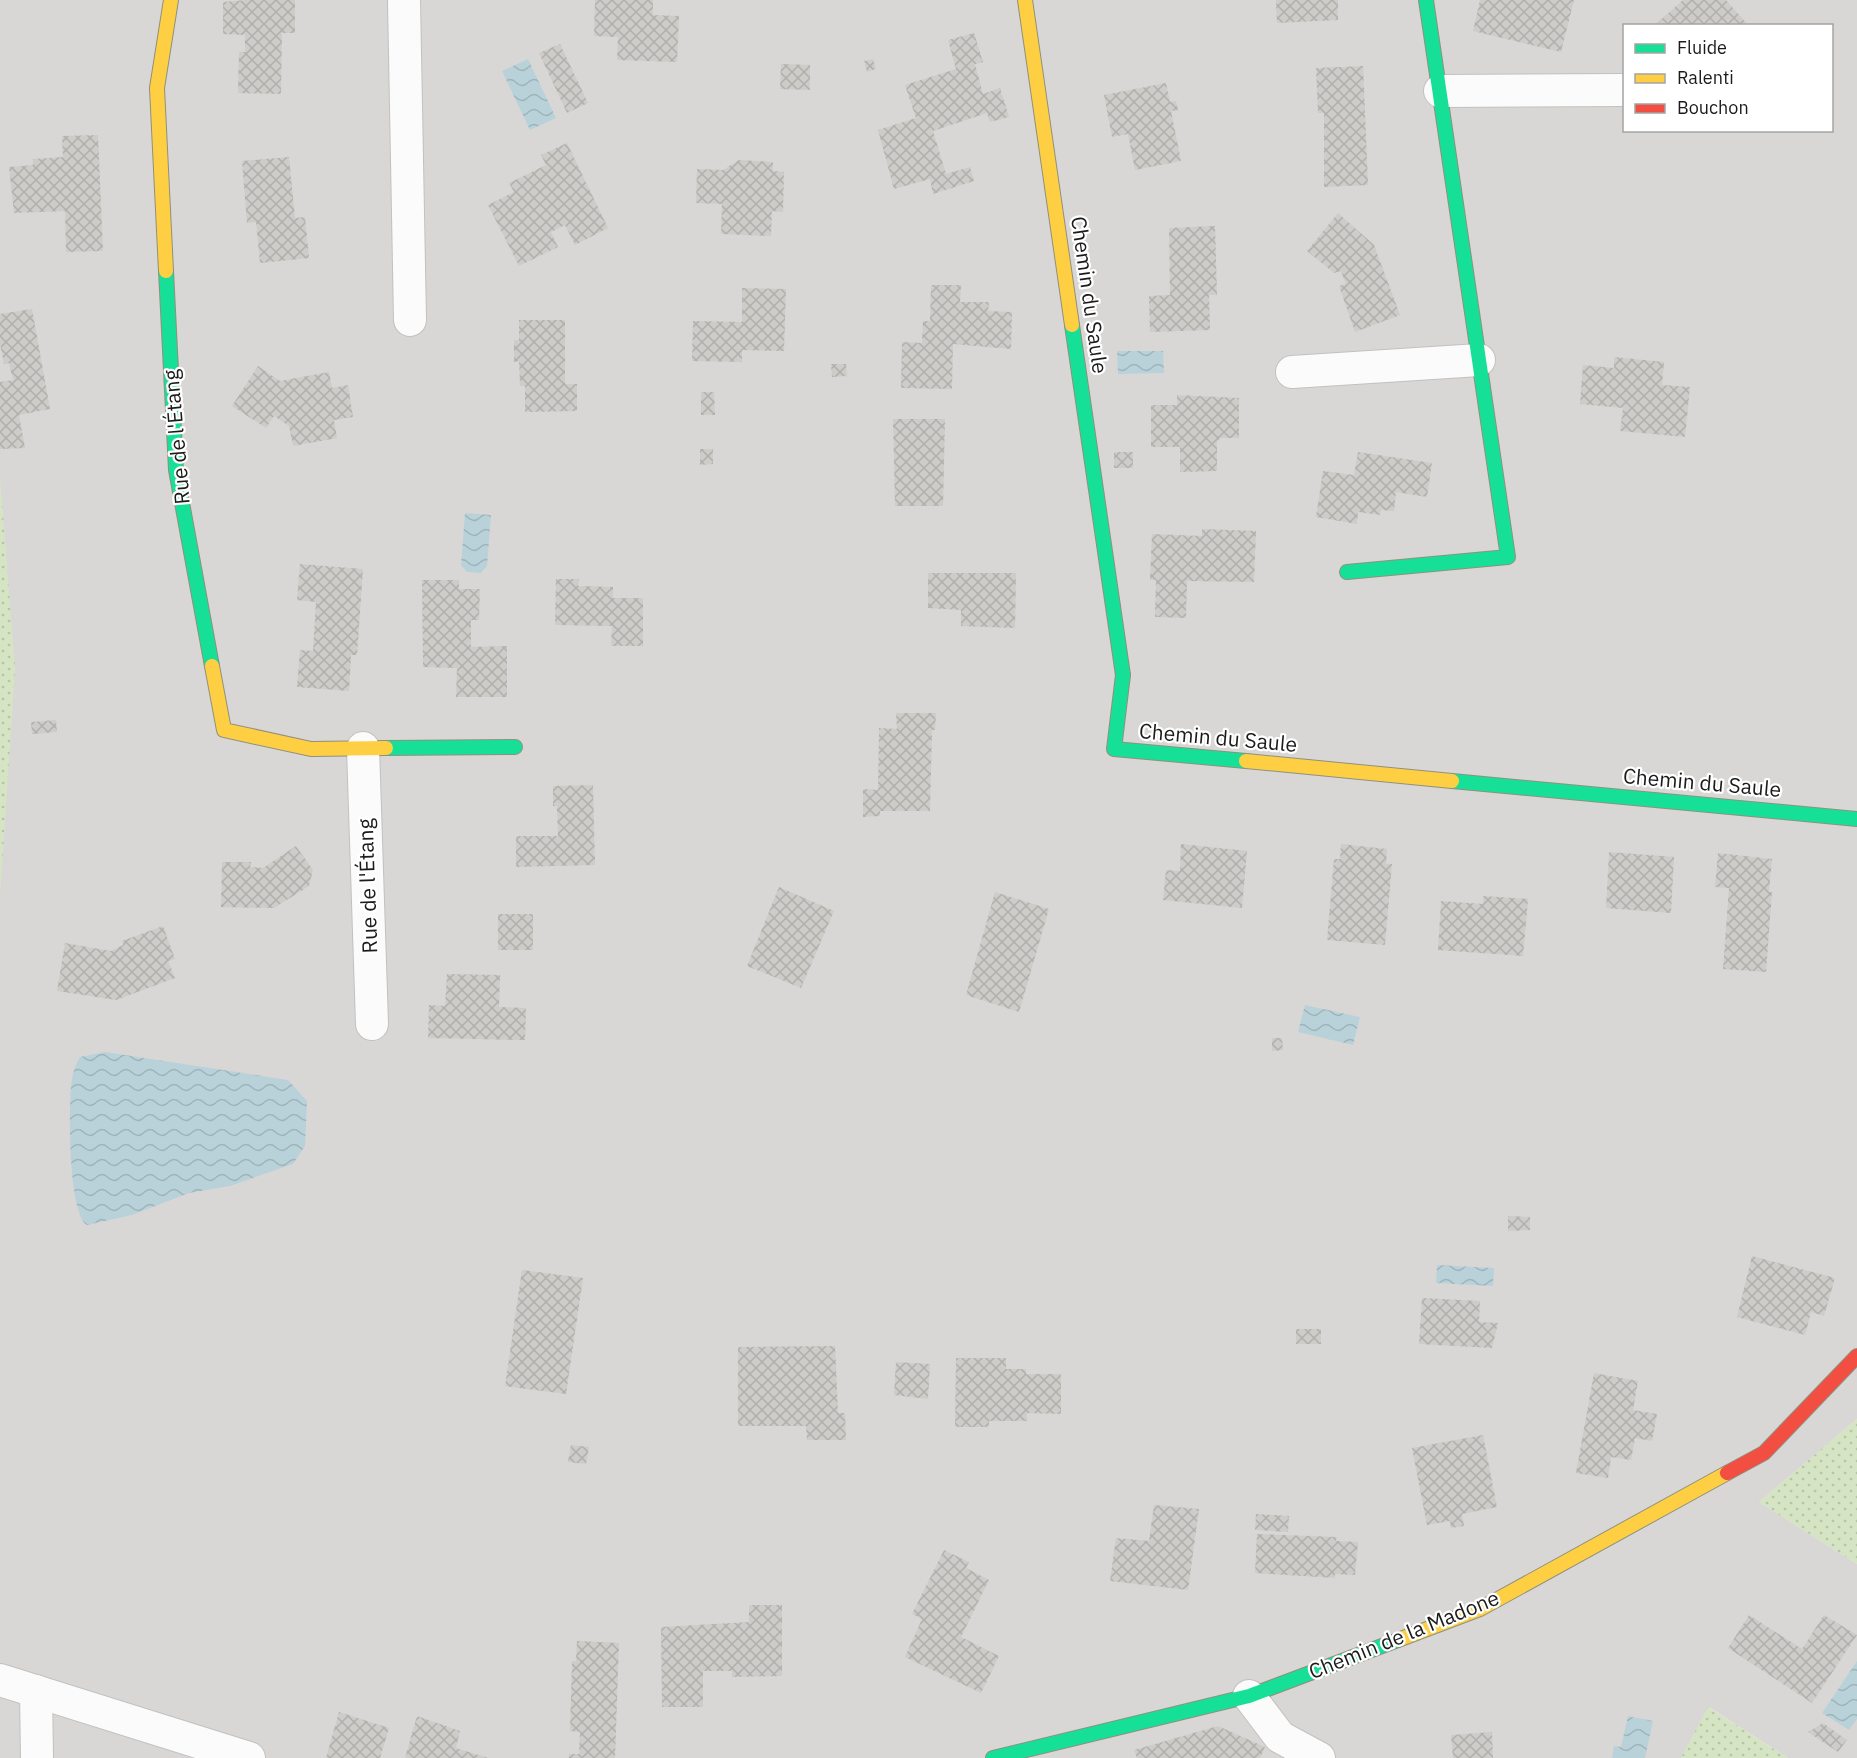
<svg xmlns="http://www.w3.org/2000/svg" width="1857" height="1758" font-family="'IBM Plex Sans',sans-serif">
	<defs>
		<pattern id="grass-dots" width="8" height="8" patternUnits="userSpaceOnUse" patternTransform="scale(1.5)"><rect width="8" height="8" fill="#d5e5c4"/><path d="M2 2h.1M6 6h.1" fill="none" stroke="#b6c4a8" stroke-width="1.8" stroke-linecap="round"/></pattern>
		<pattern id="water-waves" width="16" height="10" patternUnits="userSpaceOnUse" patternTransform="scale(1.5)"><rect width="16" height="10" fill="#b9d2da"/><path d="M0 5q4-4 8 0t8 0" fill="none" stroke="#9eb4ba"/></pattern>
		<pattern id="building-cross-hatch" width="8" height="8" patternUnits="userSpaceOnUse" patternTransform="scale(1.5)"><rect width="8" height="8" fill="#ceccc9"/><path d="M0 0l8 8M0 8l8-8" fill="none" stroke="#b0afac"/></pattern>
	</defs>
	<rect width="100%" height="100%" fill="#e9e7e4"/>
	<path fill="#d8d7d5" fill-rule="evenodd" d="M 0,0 L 1857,0 L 1857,1419 L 1759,1502 L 1857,1564 L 1857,1758 L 1788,1758 L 1709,1707 L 1681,1758 L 0,1758 ZM 1624,26 L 1832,26 L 1832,130 L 1624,130 Z"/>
	<g fill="url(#grass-dots)">
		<path d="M 0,477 L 15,669 L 0,895 Z"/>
		<path d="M 1857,1419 L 1857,1564 L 1759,1502 Z"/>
		<path d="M 1708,1707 L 1788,1758 L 1681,1758 Z"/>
	</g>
	<g fill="url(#water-waves)">
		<path d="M 528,59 L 556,118 L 530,130 L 502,71 Z"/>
		<path d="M 1117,351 L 1163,351 L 1164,373 L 1118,374 Z"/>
		<path d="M 465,513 L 491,515 L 487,566 L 481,573 L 467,572 L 461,565 Z"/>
		<path d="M 1305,1005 L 1360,1017 L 1353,1045 L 1298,1032 Z"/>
		<path d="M 105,1052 L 288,1080 L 307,1101 L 305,1146 L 293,1164 L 230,1186 L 189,1193 L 132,1215 L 87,1225 C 68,1215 68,1102 72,1079 C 73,1071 76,1064 80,1057 Z"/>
		<path d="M 1437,1265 L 1494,1268 L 1493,1286 L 1436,1283 Z"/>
		<path d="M 1857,1661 L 1857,1719 L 1849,1730 L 1822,1713 Z"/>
		<path d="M 1628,1716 L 1653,1721 L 1645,1758 L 1612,1758 L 1614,1746 L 1621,1747 Z"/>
	</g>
	<g fill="url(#building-cross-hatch)">
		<path d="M 247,0 L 295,0 L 295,33 L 282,33 L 281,94 L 238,93 L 239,52 L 245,52 L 245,35 L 223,34 L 223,2 Z"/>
		<path d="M 595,0 L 653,0 L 653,15 L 679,16 L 677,62 L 617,60 L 618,37 L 594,36 Z"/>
		<path d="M 1276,0 L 1338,0 L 1338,20 L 1277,23 Z"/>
		<path d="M 1480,0 L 1574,0 L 1561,52 L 1473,31 Z"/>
		<path d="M 1683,0 L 1726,0 L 1749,26 L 1654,26 Z"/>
		<path d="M 974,33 L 983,62 L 975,64 L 983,94 L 1000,88 L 1009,117 L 990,122 L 987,113 L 933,131 L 946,174 L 970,167 L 974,181 L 933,194 L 930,179 L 894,189 L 878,130 L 916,118 L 905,85 L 956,69 L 948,40 Z"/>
		<path d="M 560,44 L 588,103 L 567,113 L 539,53 Z"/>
		<path d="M 873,59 L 876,69 L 867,72 L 864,61 Z"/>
		<path d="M 781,64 L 810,65 L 810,90 L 780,89 Z"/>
		<path d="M 1363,66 L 1368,185 L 1324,187 L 1324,113 L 1318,113 L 1316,68 Z"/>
		<path d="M 1166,83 L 1170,102 L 1176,101 L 1178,110 L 1171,111 L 1181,161 L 1135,170 L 1128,134 L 1112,137 L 1104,95 Z"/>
		<path d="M 98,135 L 103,251 L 66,252 L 65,211 L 14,213 L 9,167 L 33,165 L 33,159 L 63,157 L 62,136 Z"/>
		<path d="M 567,143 L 608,228 L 575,245 L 565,225 L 551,232 L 558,247 L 519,266 L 488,205 L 514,192 L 509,183 L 546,165 L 541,155 Z"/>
		<path d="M 289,157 L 295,218 L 305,217 L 309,258 L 260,263 L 256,222 L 247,223 L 242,161 Z"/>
		<path d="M 739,160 L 773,162 L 773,171 L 784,172 L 783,212 L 772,211 L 771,236 L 721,234 L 722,204 L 696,203 L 697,169 L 723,170 Z"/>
		<path d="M 1338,213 L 1374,245 L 1400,315 L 1355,332 L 1339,286 L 1346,284 L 1341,271 L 1334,273 L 1307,251 Z"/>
		<path d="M 1215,226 L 1217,295 L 1209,295 L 1210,330 L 1150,332 L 1149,296 L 1170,295 L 1169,228 Z"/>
		<path d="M 931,285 L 961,285 L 960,302 L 989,302 L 988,311 L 1012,312 L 1011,349 L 953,344 L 952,389 L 901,388 L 902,342 L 922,343 L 923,321 L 930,321 Z"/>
		<path d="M 742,288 L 786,289 L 784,351 L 742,350 L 742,362 L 692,361 L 693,321 L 742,322 Z"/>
		<path d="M 32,309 L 50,409 L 19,415 L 25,448 L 0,449 L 0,382 L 13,380 L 9,363 L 4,364 L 0,344 L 0,314 Z"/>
		<path d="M 519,320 L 565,320 L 565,384 L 577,384 L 577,411 L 525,412 L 525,386 L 520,386 L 519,361 L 514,362 L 514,340 L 519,340 Z"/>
		<path d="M 1614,357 L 1664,362 L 1662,385 L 1690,387 L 1685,437 L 1620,431 L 1623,408 L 1580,404 L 1583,365 L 1614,368 Z"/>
		<path d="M 831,364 L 846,364 L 847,376 L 832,377 Z"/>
		<path d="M 258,366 L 280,381 L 329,372 L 332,388 L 348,385 L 353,417 L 334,420 L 337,438 L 293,446 L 289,426 L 274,416 L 266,428 L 232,406 Z"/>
		<path d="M 701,392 L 714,392 L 715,415 L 701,415 Z"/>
		<path d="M 1177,395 L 1239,398 L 1239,438 L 1220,438 L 1217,442 L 1217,471 L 1180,472 L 1180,447 L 1151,447 L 1151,405 L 1177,405 Z"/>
		<path d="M 893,419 L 945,419 L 943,506 L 895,506 Z"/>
		<path d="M 700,449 L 713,449 L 713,464 L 700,465 Z"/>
		<rect x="1114" y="452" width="19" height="16"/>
		<path d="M 1358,452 L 1432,463 L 1427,497 L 1396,492 L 1394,511 L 1381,510 L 1380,515 L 1358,512 L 1357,524 L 1316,517 L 1323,471 L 1354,475 Z"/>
		<path d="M 1202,529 L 1256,531 L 1254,582 L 1187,581 L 1186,618 L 1155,617 L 1156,580 L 1150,580 L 1152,534 L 1202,536 Z"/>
		<path d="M 300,564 L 363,569 L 357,655 L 351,655 L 349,691 L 297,687 L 300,650 L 313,651 L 316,602 L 297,600 Z"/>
		<path d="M 928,573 L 1016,573 L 1015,628 L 961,626 L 961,610 L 928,608 Z"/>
		<path d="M 556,579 L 579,579 L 578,586 L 613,587 L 613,598 L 643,598 L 643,646 L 611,646 L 612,626 L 555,625 Z"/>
		<path d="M 422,580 L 459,580 L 459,589 L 480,589 L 479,620 L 471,620 L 471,647 L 507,646 L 507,697 L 456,697 L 457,668 L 423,667 Z"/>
		<path d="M 896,713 L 936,713 L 935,730 L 932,730 L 930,811 L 880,811 L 880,816 L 863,817 L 863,789 L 878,790 L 879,728 L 897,729 Z"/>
		<path d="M 56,720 L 57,732 L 32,734 L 31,722 Z"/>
		<path d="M 593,785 L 595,865 L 516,867 L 516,836 L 558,836 L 557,806 L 553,806 L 553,786 Z"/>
		<path d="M 1181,844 L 1247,851 L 1242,908 L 1163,900 L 1166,870 L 1180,871 Z"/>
		<path d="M 1341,844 L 1387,849 L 1386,864 L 1392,864 L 1385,945 L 1327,940 L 1334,859 L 1340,859 Z"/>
		<path d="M 296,846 L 313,870 L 309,886 L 274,908 L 221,907 L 222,862 L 251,862 L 250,867 L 263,868 Z"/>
		<path d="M 1609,852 L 1674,857 L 1671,913 L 1606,908 Z"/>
		<path d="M 1718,853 L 1772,859 L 1769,892 L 1772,892 L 1766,972 L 1723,969 L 1729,888 L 1715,887 Z"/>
		<path d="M 779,887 L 834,911 L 801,988 L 747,966 Z"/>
		<path d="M 995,892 L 1049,909 L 1019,1012 L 966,995 Z"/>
		<path d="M 1483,896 L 1528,899 L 1523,956 L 1438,950 L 1441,901 L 1483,904 Z"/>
		<rect x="498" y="914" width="35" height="36"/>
		<path d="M 163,926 L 175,959 L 168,961 L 175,978 L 116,1000 L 57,991 L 65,943 L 111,951 L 123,945 L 122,941 Z"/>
		<path d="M 447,974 L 500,975 L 499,1007 L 526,1008 L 525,1040 L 428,1038 L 429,1005 L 445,1006 Z"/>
		<path d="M 1272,1038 L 1282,1038 L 1283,1050 L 1272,1051 Z"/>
		<path d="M 1508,1216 L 1530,1217 L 1530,1230 L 1508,1231 Z"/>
		<path d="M 1752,1256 L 1835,1278 L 1824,1316 L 1811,1312 L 1805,1335 L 1737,1317 Z"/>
		<path d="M 522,1270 L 583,1278 L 566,1394 L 505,1386 Z"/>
		<path d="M 1422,1298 L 1480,1301 L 1479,1322 L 1498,1323 L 1492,1348 L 1419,1344 Z"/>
		<rect x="1296" y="1329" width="25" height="15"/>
		<path d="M 835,1346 L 838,1413 L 845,1413 L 846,1440 L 807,1440 L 806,1426 L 738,1426 L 738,1347 Z"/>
		<path d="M 956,1358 L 1006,1358 L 1006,1369 L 1026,1369 L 1026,1374 L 1061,1374 L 1061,1414 L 1027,1413 L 1027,1421 L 989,1421 L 989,1427 L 955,1427 Z"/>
		<path d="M 896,1362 L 930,1364 L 928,1399 L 894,1395 Z"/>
		<path d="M 1594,1373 L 1638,1381 L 1633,1410 L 1657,1414 L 1652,1441 L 1635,1438 L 1631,1460 L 1611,1457 L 1608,1478 L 1576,1473 Z"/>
		<path d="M 1483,1435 L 1497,1507 L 1462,1514 L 1464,1526 L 1451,1528 L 1450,1521 L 1427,1525 L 1412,1448 Z"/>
		<path d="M 571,1445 L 589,1447 L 586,1464 L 568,1462 Z"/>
		<path d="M 1154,1505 L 1199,1509 L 1188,1590 L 1110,1581 L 1116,1538 L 1149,1541 Z"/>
		<path d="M 1256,1514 L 1289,1516 L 1288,1532 L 1255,1530 Z"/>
		<path d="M 1257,1534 L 1337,1537 L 1336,1541 L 1358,1542 L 1355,1575 L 1335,1574 L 1335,1578 L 1255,1573 Z"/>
		<path d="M 944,1550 L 969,1562 L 966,1568 L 989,1580 L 961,1637 L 999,1656 L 981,1693 L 905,1657 L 922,1619 L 912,1614 Z"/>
		<path d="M 749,1605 L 782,1605 L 782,1676 L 732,1677 L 732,1671 L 703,1671 L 703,1707 L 662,1707 L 661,1627 L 749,1622 Z"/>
		<path d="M 1749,1615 L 1802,1649 L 1824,1615 L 1857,1635 L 1812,1703 L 1728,1648 Z"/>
		<path d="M 577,1641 L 619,1643 L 615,1758 L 569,1758 L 569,1754 L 579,1754 L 580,1732 L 570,1731 L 572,1661 L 576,1661 Z"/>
		<path d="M 339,1712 L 389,1728 L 380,1758 L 326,1758 Z"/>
		<path d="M 417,1716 L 460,1731 L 456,1748 L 488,1758 L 405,1758 Z"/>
		<path d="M 1823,1723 L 1847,1740 L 1838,1752 L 1808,1732 Z"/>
		<path d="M 1218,1726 L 1265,1747 L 1260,1758 L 1137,1758 L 1134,1750 Z"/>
		<path d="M 1492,1732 L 1493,1758 L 1453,1758 L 1451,1735 Z"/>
	</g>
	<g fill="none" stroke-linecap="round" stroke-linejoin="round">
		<g stroke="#c2c1c0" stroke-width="34">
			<g id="street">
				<path d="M 404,0 L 410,320"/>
				<path d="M 1440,91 L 1624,90"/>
				<path d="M 1292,372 L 1479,360"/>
				<path d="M 363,748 L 372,1024"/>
				<path d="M 0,1680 L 249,1758"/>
				<path d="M 36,1691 L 37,1758"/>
				<path d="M 1249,1696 L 1280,1737 L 1319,1758"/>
			</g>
		</g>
		<g stroke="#8f917e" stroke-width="16">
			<g id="fast">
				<path d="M 166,271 L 176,470 L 212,666"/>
				<path d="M 1072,325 L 1123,675 L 1114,749 L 1246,761"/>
				<path d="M 1347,572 L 1508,557 L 1426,0"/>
				<path d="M 386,748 L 515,747"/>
				<path d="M 1452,781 L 1857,819"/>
				<path d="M 993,1758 L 1249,1696 L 1398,1640"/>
			</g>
		</g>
		<g stroke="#8f917e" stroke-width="16">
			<g id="slow">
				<path d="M 1025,0 L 1072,325"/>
				<path d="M 166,271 L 157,88 L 171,0"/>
				<path d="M 212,666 L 224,730 L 311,749 L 386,748"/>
				<path d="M 1246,761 L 1452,781"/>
				<path d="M 1398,1640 L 1480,1609 L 1727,1473"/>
			</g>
		</g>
		<g stroke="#8f917e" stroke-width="16">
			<path id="jam" d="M 1727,1473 L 1764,1453 L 1857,1356"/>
		</g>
		<use href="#street" stroke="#fcfbfb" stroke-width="32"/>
		<use href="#fast" stroke="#16e098" stroke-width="14"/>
		<use href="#slow" stroke="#ffcf43" stroke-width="14"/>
		<use href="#jam" stroke="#f24e42" stroke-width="14"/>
	</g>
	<g text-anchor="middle" stroke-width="4.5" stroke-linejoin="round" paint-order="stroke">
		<g font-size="21" fill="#1b1b1b" stroke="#fff">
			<text transform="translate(1089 295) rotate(82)" y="7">Chemin du Saule</text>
			<text transform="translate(177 437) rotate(-95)" y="7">Rue de l'Étang</text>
			<text transform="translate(1218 738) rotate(5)" y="7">Chemin du Saule</text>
			<text transform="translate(1702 783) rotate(5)" y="7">Chemin du Saule</text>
			<text transform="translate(368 886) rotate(-92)" y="7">Rue de l'Étang</text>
			<text transform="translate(1404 1635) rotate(-22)" y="7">Chemin de la Madone</text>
		</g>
	</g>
	<rect x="1623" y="24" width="210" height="108" fill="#ffffff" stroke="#a4a4a4" stroke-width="1.5"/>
	<rect x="1635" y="44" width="30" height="9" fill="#16e098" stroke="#a4a4a4" stroke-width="1.5"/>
	<text x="1677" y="54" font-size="18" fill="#1b1b1b">Fluide</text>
	<rect x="1635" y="74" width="30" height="9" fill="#ffcf43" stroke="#a4a4a4" stroke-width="1.5"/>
	<text x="1677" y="84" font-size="18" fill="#1b1b1b">Ralenti</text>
	<rect x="1635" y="104" width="30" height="9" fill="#f24e42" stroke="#a4a4a4" stroke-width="1.5"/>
	<text x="1677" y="114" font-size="18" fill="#1b1b1b">Bouchon</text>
</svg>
